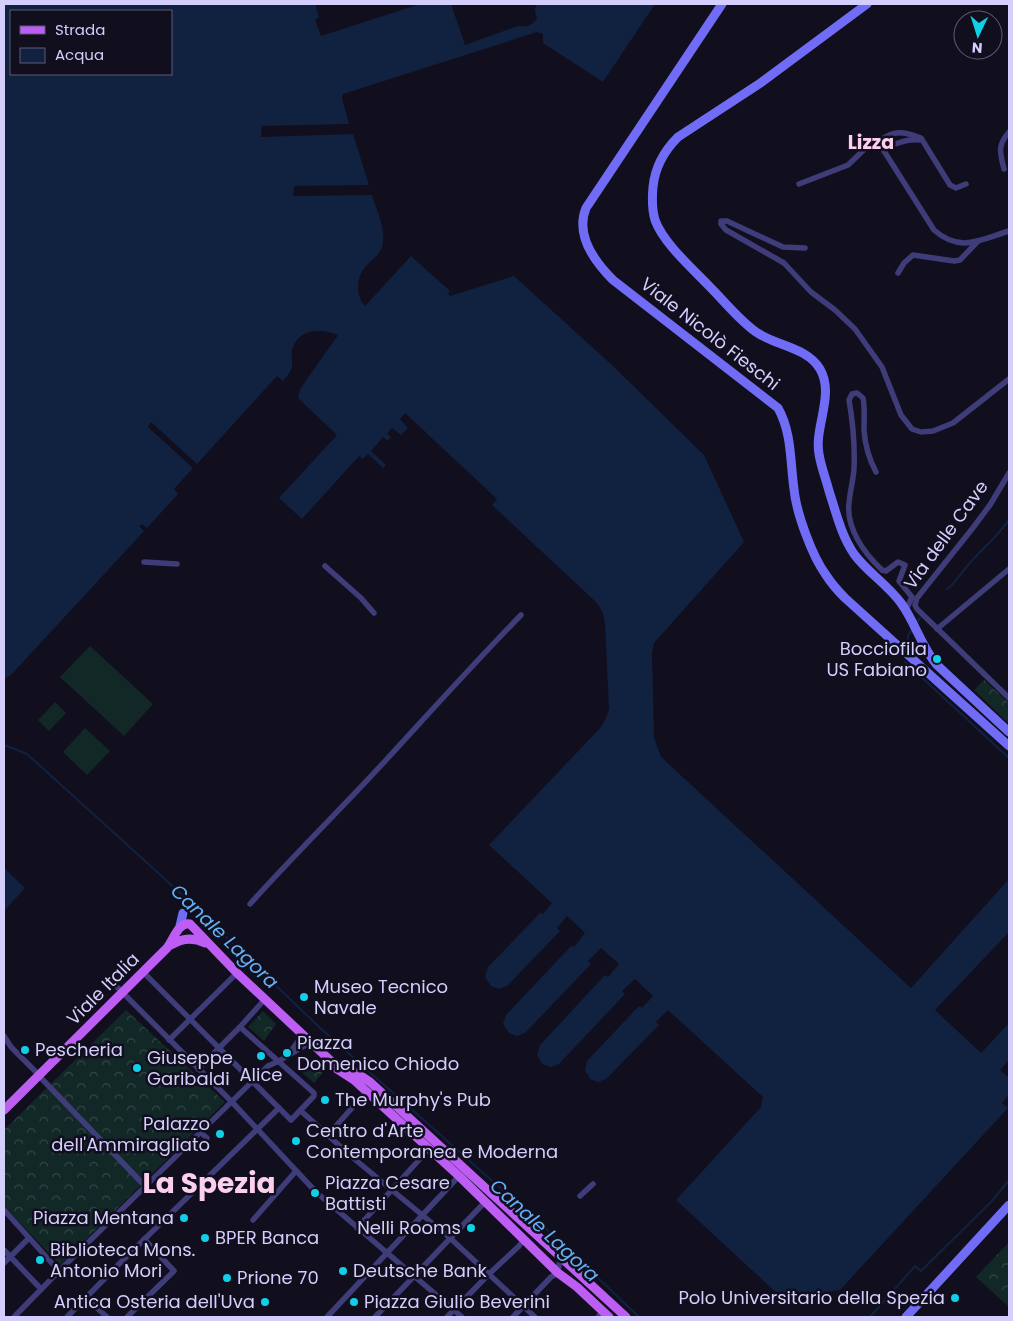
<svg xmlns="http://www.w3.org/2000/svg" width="1013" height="1321" font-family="Poppins,sans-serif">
	<defs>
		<pattern id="forest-crowns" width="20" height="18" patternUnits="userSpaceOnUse" patternTransform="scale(1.25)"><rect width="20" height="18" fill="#112827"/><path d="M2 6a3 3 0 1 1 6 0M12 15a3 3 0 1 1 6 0" fill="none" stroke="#334647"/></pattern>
	</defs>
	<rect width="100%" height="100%" fill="#110e1e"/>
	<g fill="#112827">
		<path d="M 90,646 L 153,704 L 124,736 L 60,677 Z"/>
		<path d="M 55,702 L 66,713 L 49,731 L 38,720 Z"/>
		<path d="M 85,728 L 110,751 L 87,775 L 63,752 Z"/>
	</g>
	<g fill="url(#forest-crowns)">
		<path d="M 984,680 L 1009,703 L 1009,724 L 974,690 Z"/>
		<path d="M 126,1010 L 225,1102 L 60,1265 L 4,1206 L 4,1130 Z"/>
		<path d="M 263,1011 L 276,1024 L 264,1041 L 248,1027 Z"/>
		<path d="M 310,1059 L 324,1071 L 314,1083 L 300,1071 Z"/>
		<path d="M 1009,1242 L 1009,1307 L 976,1277 Z"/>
	</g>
	<g fill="#102240" fill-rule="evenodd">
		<path d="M 4,4 L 315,4 L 319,17 L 315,20 L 321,36 L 420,4 L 451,4 L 465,45 L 518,26 C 527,27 531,26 537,19 L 535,11 L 536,4 L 655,4 L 603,82 L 543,43 L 543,34 L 537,32 L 343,94 L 342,98 L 349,124 L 262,126 L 261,137 L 353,134 L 369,185 L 294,186 L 293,196 L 372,195 C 376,209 385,226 383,241 C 382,254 374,258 366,266 C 356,277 355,295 365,306 L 411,256 L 450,291 L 448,294 L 450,296 L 514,276 L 614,367 L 704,455 L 744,542 L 654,643 L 652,653 L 654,738 L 661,757 L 911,988 L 1009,879 L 1009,932 L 935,1010 L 981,1053 L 1009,1023 L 1009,1060 L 1000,1070 L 1009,1078 L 1009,1095 L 1002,1103 L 1008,1108 L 840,1290 L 782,1298 L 676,1200 L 761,1107 L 763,1097 L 668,1010 L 656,1022 L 659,1025 L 606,1079 L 598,1082 L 590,1079 L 585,1070 L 587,1061 L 639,1006 L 642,1008 L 653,996 L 635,979 L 622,991 L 625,994 L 559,1064 L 551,1067 L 542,1064 L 537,1055 L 540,1045 L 605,975 L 608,977 L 619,964 L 601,948 L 588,961 L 591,964 L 525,1033 L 517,1036 L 509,1033 L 503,1024 L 506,1015 L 572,945 L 574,947 L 585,933 L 567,916 L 557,928 L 560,931 L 507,986 L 499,989 L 491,986 L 485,977 L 488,967 L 540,913 L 543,914 L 552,903 L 489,845 L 601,727 L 606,718 L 609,709 L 605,624 L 603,613 L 597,603 L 492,505 L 497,499 L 405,413 L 400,419 L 408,428 L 401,435 L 392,428 L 387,434 L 391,437 L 388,441 L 383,437 L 371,451 L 386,465 L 383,468 L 368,454 L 363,459 L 359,456 L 302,519 L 279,498 L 337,435 L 298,398 L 300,389 L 338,335 C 322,328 300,328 293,347 C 290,354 293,361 292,367 C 291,372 286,377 283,381 L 277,376 L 197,464 L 151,422 L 148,427 L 193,468 L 174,489 L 178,494 L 147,528 L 142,524 L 139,526 L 144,531 L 11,675 L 4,679 ZM 171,11 L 171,74 L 11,74 L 11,11 Z"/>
		<path d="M 4,868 L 25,888 L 4,911 Z"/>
	</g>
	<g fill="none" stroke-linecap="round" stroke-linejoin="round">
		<g stroke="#102240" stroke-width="2">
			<path d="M 947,589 C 953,586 963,571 968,565 C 982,549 997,537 1009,520"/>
			<path d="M 916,624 L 920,618"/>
			<path d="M 907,646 L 908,635 L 912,630"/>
			<path d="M 905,662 L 1009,758"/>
			<path d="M 4,745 L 27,754 L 177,890 L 319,1027 L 553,1235 L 639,1317"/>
			<path d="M 870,1317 L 915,1266 L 921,1271 L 992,1201 L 1009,1180"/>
		</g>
		<g stroke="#3f3c7a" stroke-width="5.5">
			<path d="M 880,141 L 884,151 L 934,230 C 960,253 980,240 1009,231"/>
			<path d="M 884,151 C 893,143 908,139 919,140"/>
			<path d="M 1004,169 C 1000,153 997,146 1009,132"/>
			<path d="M 799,184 L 848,165 L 872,142 L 876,140 L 880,141 C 894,129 905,132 921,138 L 950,185 L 956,188 L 966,184"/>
			<path d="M 805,248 L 783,247 L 727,221 L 721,221 L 721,224 L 726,230 L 784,263 L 811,292 L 835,310 L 855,329 L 882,367 L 901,415 L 912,429 L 921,432 L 933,431 L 953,423 L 1009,379"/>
			<path d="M 898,273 L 904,263 L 913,255 L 954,261 L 960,260 L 978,241"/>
			<path d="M 876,472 C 869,459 865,444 864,430 C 864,419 865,408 863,398 L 857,393 L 852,394 L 849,400 C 853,423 855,446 854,469 C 853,481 850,492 849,503 C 846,529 865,554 882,570 L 886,571 L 898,562 L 905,565 L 899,581 L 912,597 L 906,610"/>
			<path d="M 1009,473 L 990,505 L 972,529 L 917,598 L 915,605 L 917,609 L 1009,698"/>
			<path d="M 144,562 L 177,564"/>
			<path d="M 325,566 L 361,598 L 374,613"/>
			<path d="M 937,629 L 1009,569"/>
			<path d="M 250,904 C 294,855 341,809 386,760 C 431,711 475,662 521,615"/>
			<path d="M 143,972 L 291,1120 L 314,1096 L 314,1093 L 240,1027 L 265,999"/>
			<path d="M 112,982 L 232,1102 L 316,1192 L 462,1317"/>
			<path d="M 4,1036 L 11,1047 L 39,1075"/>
			<path d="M 169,1040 L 237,973"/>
			<path d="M 289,1054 L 303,1034"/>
			<path d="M 198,1069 L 240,1027"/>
			<path d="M 42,1079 L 145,1186"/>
			<path d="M 301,1111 L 352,1157 L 450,1238 L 535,1317"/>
			<path d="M 200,1132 L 207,1138"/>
			<path d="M 328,1135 L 367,1091"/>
			<path d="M 580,1196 L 593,1184"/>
			<path d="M 4,1210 L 59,1271"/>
			<path d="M 253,1220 L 296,1171"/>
			<path d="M 357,1228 L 429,1149"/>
			<path d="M 4,1250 L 41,1289"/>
			<path d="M 4,1263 L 29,1238"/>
			<path d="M 86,1298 L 107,1317"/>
			<path d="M 14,1317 L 59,1271 L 268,1066 L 279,1061 L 306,1045 L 315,1046"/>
			<path d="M 67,1317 L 118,1265 L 279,1108"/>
			<path d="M 127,1317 L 174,1271 L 144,1239"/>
			<path d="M 327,1317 L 459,1176"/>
			<path d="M 375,1317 L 485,1202"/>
			<path d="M 447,1317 L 489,1274 L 519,1246 L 524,1239"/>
			<path d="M 513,1317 L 551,1277 L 558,1273 L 560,1258"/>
			<path d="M 598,1317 L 603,1311"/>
		</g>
		<g stroke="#716cf5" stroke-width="9">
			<path d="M 722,4 L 586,208 C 575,235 595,262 613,280 L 778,408 C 792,433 790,461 794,489 C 796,512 812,556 826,575 C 831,583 838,591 845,598 L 1009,746"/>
			<path d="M 867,4 L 759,84 L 678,137 C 664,151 655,167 653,187 C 652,198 652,210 655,220 C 663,243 694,270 710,287 C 725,302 739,320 756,332 C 776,346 807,347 820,369 C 835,395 814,427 819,454 C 821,467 826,479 829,491 C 836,512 841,535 854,554 C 867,572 887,584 901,603 C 915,622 921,646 937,665 L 1009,732"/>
			<path d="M 180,926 L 183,913"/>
			<path d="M 906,1317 L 1009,1205"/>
		</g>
		<g stroke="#bd5df4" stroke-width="9">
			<path d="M 171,945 C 182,938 193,937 205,943"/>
			<path d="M 340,1065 L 355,1072 L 370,1082 L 626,1317"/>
			<path d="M 4,1110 L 167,948 C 174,939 178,922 190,924 L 237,973 L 333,1063 L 337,1069 L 354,1080 L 459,1176 L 558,1273 L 577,1287 L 609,1317"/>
		</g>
	</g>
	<g fill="#10cfe6" stroke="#110e1e" stroke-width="2">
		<circle cx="937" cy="659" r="5"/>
		<circle cx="304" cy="997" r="5"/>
		<circle cx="25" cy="1050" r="5"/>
		<circle cx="287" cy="1053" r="5"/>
		<circle cx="261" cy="1056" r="5"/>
		<circle cx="137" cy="1068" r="5"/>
		<circle cx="325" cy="1100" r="5"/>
		<circle cx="220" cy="1134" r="5"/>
		<circle cx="296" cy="1141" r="5"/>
		<circle cx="315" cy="1193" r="5"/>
		<circle cx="184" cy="1218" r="5"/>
		<circle cx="471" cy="1228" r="5"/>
		<circle cx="205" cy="1238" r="5"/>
		<circle cx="40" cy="1260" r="5"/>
		<circle cx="343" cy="1271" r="5"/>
		<circle cx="227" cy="1278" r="5"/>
		<circle cx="955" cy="1298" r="5"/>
		<circle cx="265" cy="1302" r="5"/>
		<circle cx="354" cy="1302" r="5"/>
	</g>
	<g text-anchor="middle" stroke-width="5" stroke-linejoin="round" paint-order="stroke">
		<g font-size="18" fill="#d4cefc" stroke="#110e1e">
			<text transform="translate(710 334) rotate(38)" y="6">Viale Nicolò Fieschi</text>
			<text transform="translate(946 535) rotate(-54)" y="6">Via delle Cave</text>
			<text transform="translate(103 989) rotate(-45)" y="6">Viale Italia</text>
		</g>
		<g font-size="18" fill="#d4cefc" stroke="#110e1e" text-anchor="start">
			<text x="927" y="655" text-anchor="end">Bocciofila<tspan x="927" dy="21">US Fabiano</tspan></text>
			<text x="314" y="993">Museo Tecnico<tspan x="314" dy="21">Navale</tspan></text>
			<text x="297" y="1049">Piazza<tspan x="297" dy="21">Domenico Chiodo</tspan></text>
			<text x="35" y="1056">Pescheria</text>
			<text x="147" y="1064">Giuseppe<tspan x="147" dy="21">Garibaldi</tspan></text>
			<text x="261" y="1081" text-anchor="middle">Alice</text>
			<text x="335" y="1106">The Murphy's Pub</text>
			<text x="210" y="1130" text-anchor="end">Palazzo<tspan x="210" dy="21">dell'Ammiragliato</tspan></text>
			<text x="306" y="1137">Centro d'Arte<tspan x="306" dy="21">Contemporanea e Moderna</tspan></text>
			<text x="325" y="1189">Piazza Cesare<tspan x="325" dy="21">Battisti</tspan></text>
			<text x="174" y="1224" text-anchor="end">Piazza Mentana</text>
			<text x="461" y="1234" text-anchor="end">Nelli Rooms</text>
			<text x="215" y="1244">BPER Banca</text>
			<text x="50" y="1256">Biblioteca Mons.<tspan x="50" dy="21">Antonio Mori</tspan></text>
			<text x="353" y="1277">Deutsche Bank</text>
			<text x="237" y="1284">Prione 70</text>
			<text x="945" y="1304" text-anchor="end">Polo Universitario della Spezia</text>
			<text x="255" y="1308" text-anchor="end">Antica Osteria dell'Uva</text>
			<text x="364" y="1308">Piazza Giulio Beverini</text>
		</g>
		<g font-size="19" font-weight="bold" fill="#fcd0ec" stroke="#110e1e">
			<text x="871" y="149">Lizza</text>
		</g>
		<g font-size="19" font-style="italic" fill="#64b0f4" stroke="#110e1e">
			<text transform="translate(225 936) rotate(44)" y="7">Canale Lagora</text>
			<text transform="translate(545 1230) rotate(43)" y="7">Canale Lagora</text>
		</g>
		<g font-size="28" font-weight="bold" fill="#fcd0ec" stroke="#110e1e">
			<text x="209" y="1193">La Spezia</text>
		</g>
	</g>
	<rect width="1013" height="1321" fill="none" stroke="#d4cefc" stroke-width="10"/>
	<rect x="10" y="10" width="162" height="65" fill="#110e1e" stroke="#5f5b77"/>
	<rect x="20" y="26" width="25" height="8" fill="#bd5df4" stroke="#5f5b77"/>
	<text x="55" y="35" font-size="15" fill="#d4cefc">Strada</text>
	<rect x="20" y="48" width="25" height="15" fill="#102240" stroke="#5f5b77"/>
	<text x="55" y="60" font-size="15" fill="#d4cefc">Acqua</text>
	<g transform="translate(978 35) rotate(184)"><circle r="24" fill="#110e1e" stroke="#5f5b77"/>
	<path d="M0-4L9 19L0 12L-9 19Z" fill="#10cfe6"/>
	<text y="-8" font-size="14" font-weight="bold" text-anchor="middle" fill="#d4cefc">N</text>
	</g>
</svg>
